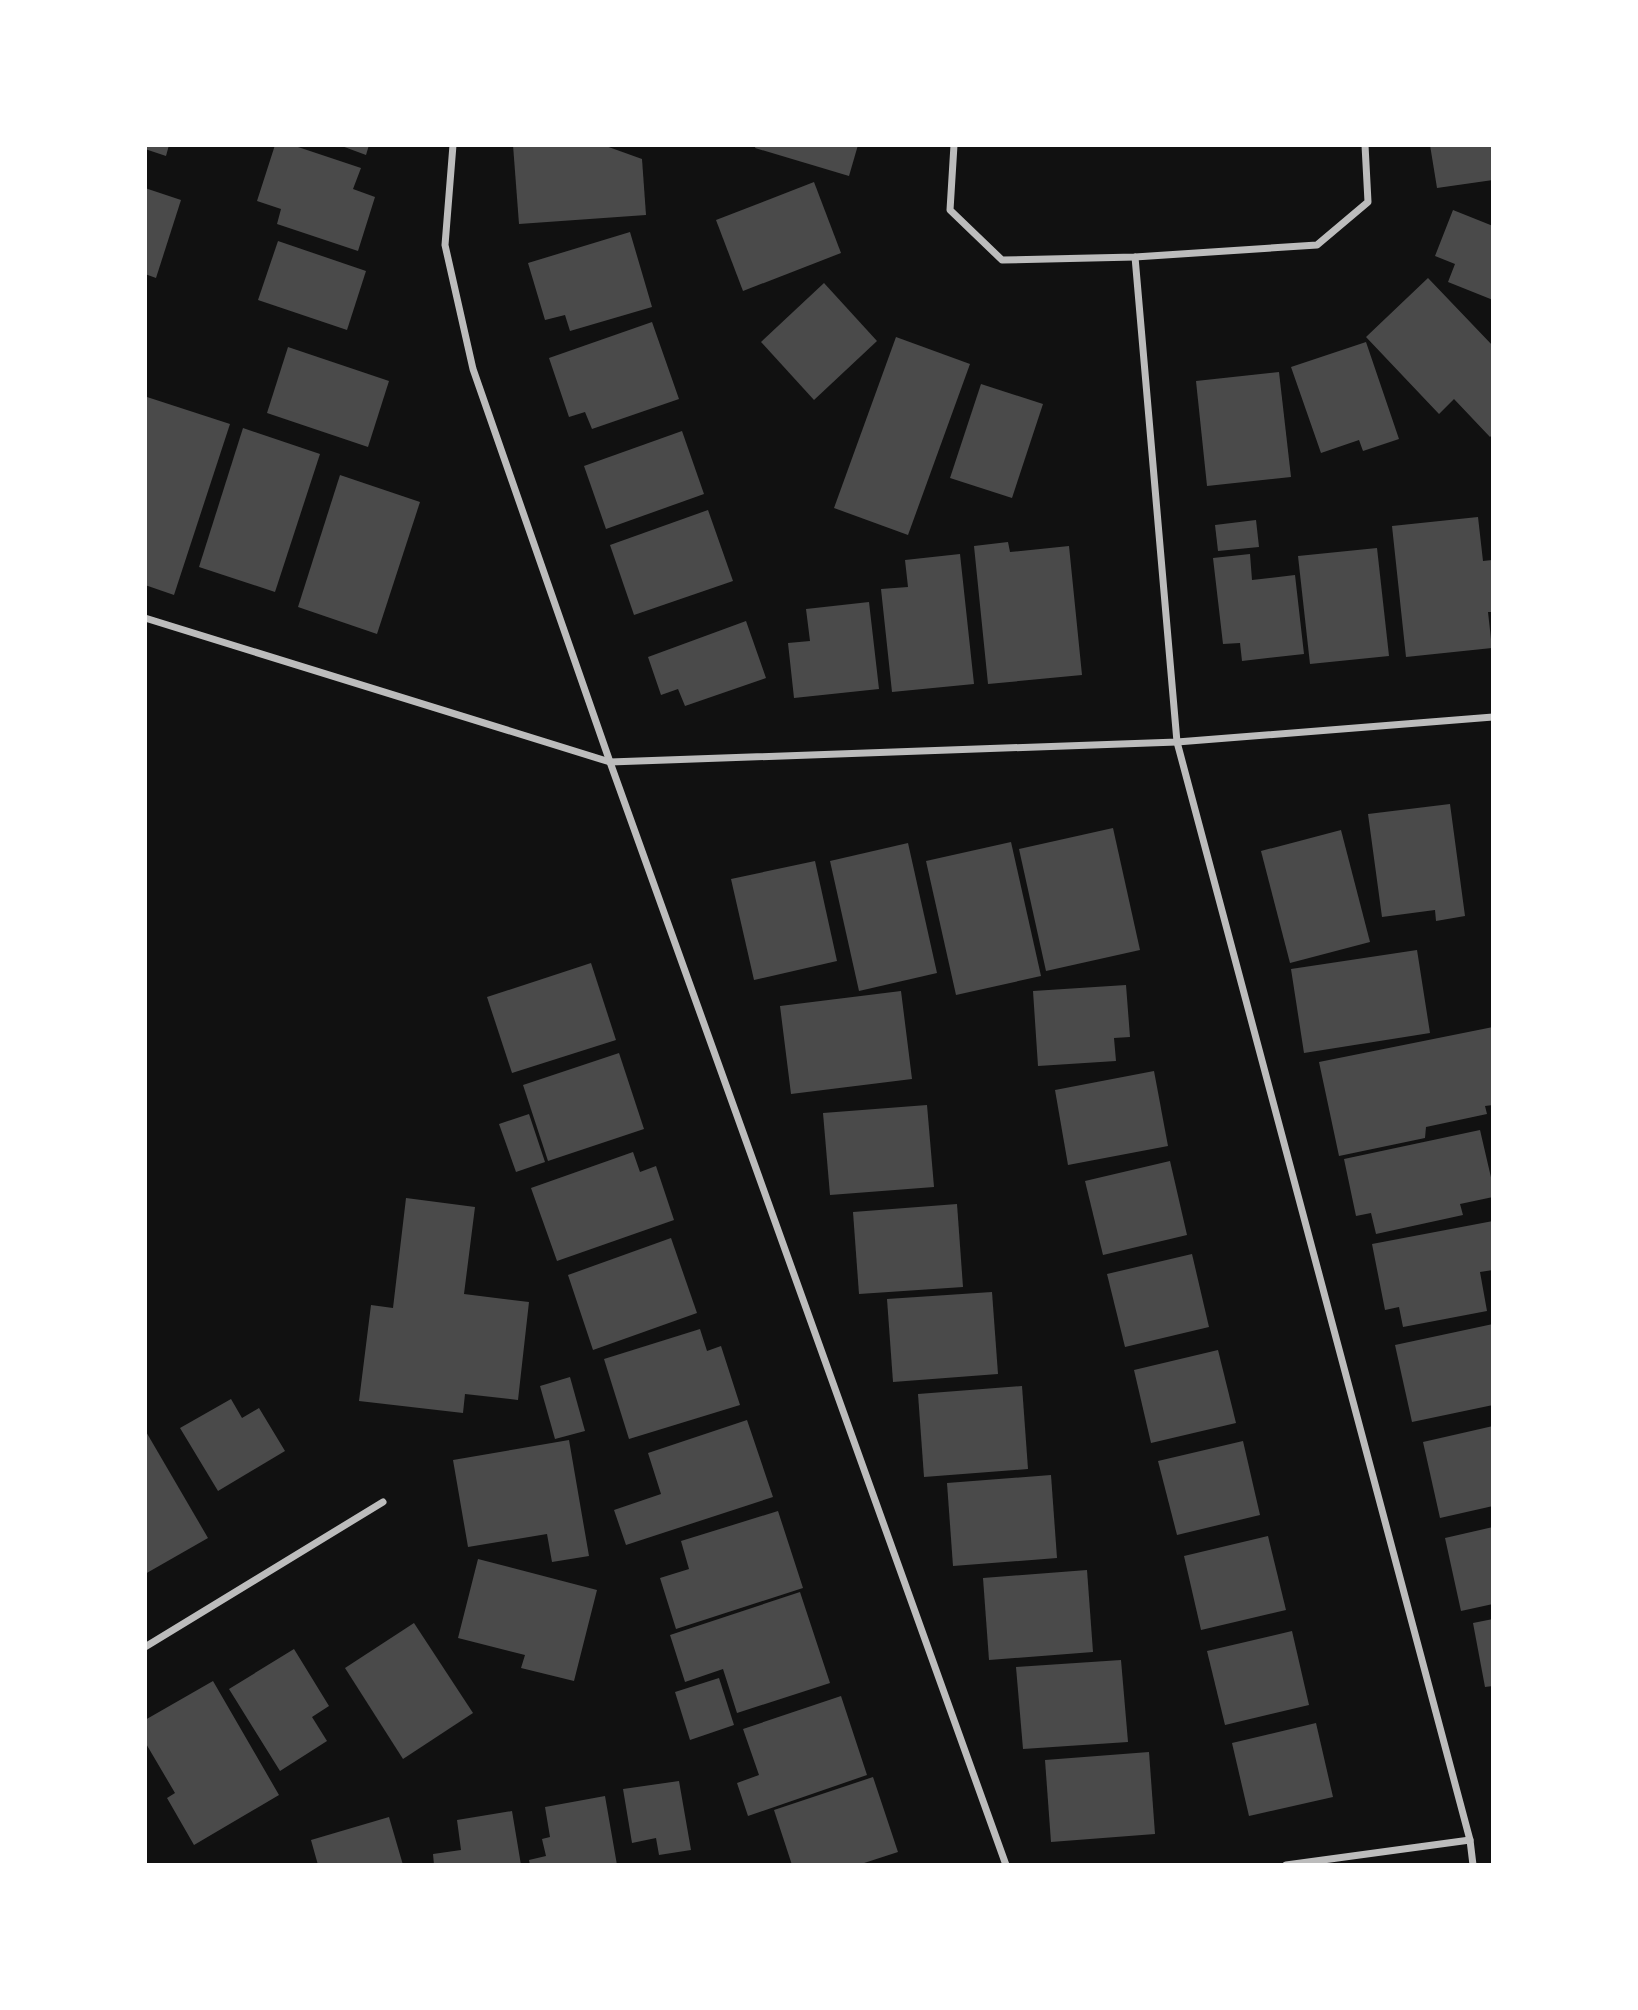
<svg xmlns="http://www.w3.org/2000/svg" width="1638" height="2010" font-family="'Nunito Sans',sans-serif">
	<rect width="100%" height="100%" fill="#111"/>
	<g fill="#4a4a4a">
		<path d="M 145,145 L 169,145 L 166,156 L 145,149 Z"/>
		<path d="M 275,145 L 292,145 L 361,168 L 353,189 L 375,197 L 358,251 L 277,224 L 281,209 L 257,201 Z"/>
		<path d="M 339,145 L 369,145 L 366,155 Z"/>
		<path d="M 513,145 L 603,145 L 642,159 L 646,215 L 519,224 Z"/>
		<path d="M 756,145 L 858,145 L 849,176 L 755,148 Z"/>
		<path d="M 1430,145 L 1493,145 L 1493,180 L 1437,188 Z"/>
		<path d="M 814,182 L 841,253 L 743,291 L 716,220 Z"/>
		<path d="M 145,188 L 181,200 L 156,278 L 145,274 Z"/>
		<path d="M 1453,210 L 1493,226 L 1493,300 L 1448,282 L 1455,264 L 1435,256 Z"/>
		<path d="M 630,232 L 652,307 L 570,331 L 565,315 L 545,320 L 528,263 Z"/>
		<path d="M 278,241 L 366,271 L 347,330 L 258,300 Z"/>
		<path d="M 1428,278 L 1493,346 L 1493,434 L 1490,437 L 1454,399 L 1439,414 L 1366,337 Z"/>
		<path d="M 824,283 L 877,341 L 814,400 L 761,342 Z"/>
		<path d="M 652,322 L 679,399 L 592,429 L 585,412 L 569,417 L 549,358 Z"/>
		<path d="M 896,337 L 970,364 L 908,535 L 834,508 Z"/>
		<path d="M 1366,342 L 1399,439 L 1363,451 L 1359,440 L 1321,453 L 1291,367 Z"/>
		<path d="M 288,347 L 389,381 L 368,447 L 267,413 Z"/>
		<path d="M 1279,372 L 1291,477 L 1207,486 L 1196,381 Z"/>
		<path d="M 981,384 L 1043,404 L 1012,498 L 950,478 Z"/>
		<path d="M 147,397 L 230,424 L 174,595 L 145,585 Z"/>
		<path d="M 243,428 L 320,454 L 275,592 L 199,567 Z"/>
		<path d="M 682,431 L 704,494 L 606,529 L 584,466 Z"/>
		<path d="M 340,475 L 420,502 L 377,634 L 298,607 Z"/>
		<path d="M 708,510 L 733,581 L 634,615 L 610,545 Z"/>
		<path d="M 1478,517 L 1483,561 L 1492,560 L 1493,571 L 1493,612 L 1488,612 L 1492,648 L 1406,657 L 1392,526 Z"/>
		<path d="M 1256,520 L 1259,547 L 1218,551 L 1215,525 Z"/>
		<path d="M 1008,542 L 1010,552 L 1069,546 L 1082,675 L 988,684 L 974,546 Z"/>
		<path d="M 1377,548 L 1389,656 L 1310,664 L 1298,556 Z"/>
		<path d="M 960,554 L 974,684 L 892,692 L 881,589 L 908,587 L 905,560 Z"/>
		<path d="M 1250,554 L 1252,580 L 1295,575 L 1304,654 L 1242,661 L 1240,643 L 1223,644 L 1213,558 Z"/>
		<path d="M 869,602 L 879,689 L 794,698 L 788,643 L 810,641 L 806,609 Z"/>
		<path d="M 746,621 L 766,678 L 685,706 L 678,689 L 661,695 L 648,657 Z"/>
		<path d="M 1450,804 L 1465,916 L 1436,921 L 1435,910 L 1382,917 L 1368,814 Z"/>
		<path d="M 1113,828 L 1140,950 L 1046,971 L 1019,849 Z"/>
		<path d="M 1341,830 L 1370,942 L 1290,963 L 1261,851 Z"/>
		<path d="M 1011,842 L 1041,976 L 956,995 L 926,861 Z"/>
		<path d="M 908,843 L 937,973 L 859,991 L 830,861 Z"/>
		<path d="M 815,861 L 837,961 L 754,980 L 731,879 Z"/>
		<path d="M 1417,950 L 1430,1033 L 1304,1053 L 1291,969 Z"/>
		<path d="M 591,963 L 616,1040 L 512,1073 L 487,997 Z"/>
		<path d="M 1126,985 L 1130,1037 L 1114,1038 L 1116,1061 L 1038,1066 L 1033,991 Z"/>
		<path d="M 901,991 L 912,1079 L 791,1094 L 780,1006 Z"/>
		<path d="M 1493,1027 L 1493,1105 L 1485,1106 L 1487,1114 L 1426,1127 L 1425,1138 L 1339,1156 L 1319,1062 Z"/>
		<path d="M 619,1053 L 644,1129 L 548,1161 L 523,1085 Z"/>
		<path d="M 1154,1071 L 1168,1146 L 1068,1165 L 1055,1090 Z"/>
		<path d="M 927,1105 L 934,1187 L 830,1195 L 823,1113 Z"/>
		<path d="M 529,1114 L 545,1162 L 516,1172 L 499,1124 Z"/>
		<path d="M 1480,1130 L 1493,1186 L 1493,1197 L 1460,1204 L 1463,1215 L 1376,1234 L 1371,1213 L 1356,1216 L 1344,1159 Z"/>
		<path d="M 633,1152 L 640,1172 L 656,1166 L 674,1220 L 557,1261 L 531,1188 Z"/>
		<path d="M 1170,1161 L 1187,1235 L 1103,1255 L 1085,1181 Z"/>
		<path d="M 406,1198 L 475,1207 L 464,1294 L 529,1302 L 518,1400 L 465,1394 L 463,1413 L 359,1401 L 371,1305 L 393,1308 Z"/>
		<path d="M 957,1204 L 963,1287 L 859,1294 L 853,1212 Z"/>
		<path d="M 1493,1221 L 1493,1270 L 1480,1272 L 1487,1311 L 1403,1327 L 1399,1307 L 1385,1310 L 1372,1244 Z"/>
		<path d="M 671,1238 L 697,1313 L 593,1350 L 568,1275 Z"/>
		<path d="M 1192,1254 L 1209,1327 L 1125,1347 L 1107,1274 Z"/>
		<path d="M 992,1292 L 998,1374 L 893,1382 L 887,1299 Z"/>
		<path d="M 1493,1324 L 1493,1405 L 1412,1422 L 1395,1345 Z"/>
		<path d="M 700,1329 L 707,1351 L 721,1346 L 740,1405 L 629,1439 L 604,1359 Z"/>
		<path d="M 1218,1350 L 1236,1423 L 1151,1443 L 1134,1370 Z"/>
		<path d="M 570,1377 L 585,1431 L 555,1439 L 540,1386 Z"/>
		<path d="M 1022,1386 L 1028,1469 L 924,1477 L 918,1394 Z"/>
		<path d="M 231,1399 L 242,1418 L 259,1408 L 285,1451 L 218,1491 L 180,1428 Z"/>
		<path d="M 747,1420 L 773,1497 L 626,1545 L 614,1510 L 661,1494 L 648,1453 Z"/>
		<path d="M 1493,1426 L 1493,1506 L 1440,1518 L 1423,1442 Z"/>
		<path d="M 145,1430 L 208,1538 L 145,1574 Z"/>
		<path d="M 569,1440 L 589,1556 L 552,1562 L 547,1534 L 468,1547 L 453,1460 Z"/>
		<path d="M 1243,1441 L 1260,1515 L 1177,1535 L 1158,1461 Z"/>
		<path d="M 1051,1475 L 1057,1558 L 953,1566 L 947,1483 Z"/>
		<path d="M 778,1511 L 803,1588 L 676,1629 L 660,1578 L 689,1569 L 681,1541 Z"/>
		<path d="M 1493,1527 L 1493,1604 L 1461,1611 L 1445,1538 Z"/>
		<path d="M 1268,1536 L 1286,1610 L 1201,1630 L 1184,1556 Z"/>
		<path d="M 478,1559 L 597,1590 L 574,1681 L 521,1668 L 525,1655 L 458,1638 Z"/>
		<path d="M 1087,1570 L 1093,1652 L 989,1660 L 983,1578 Z"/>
		<path d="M 800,1592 L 830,1683 L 737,1713 L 723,1669 L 685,1682 L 670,1635 Z"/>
		<path d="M 1493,1619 L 1493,1686 L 1485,1687 L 1473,1623 Z"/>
		<path d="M 414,1623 L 473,1713 L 403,1759 L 345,1668 Z"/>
		<path d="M 1292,1631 L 1309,1705 L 1225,1725 L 1207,1651 Z"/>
		<path d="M 294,1649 L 329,1706 L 312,1717 L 327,1741 L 280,1771 L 229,1689 Z"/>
		<path d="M 1121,1660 L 1128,1742 L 1023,1749 L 1016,1667 Z"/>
		<path d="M 719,1678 L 734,1725 L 690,1740 L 675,1692 Z"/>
		<path d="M 213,1681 L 279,1795 L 194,1845 L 167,1798 L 175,1793 L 145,1742 L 145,1720 Z"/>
		<path d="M 841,1696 L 867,1775 L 748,1816 L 737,1783 L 759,1775 L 743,1729 Z"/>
		<path d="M 1316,1723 L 1333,1797 L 1249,1816 L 1232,1743 Z"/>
		<path d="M 1149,1752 L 1155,1834 L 1051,1842 L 1045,1760 Z"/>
		<path d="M 873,1777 L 898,1852 L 858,1865 L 792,1865 L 774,1810 Z"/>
		<path d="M 679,1781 L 691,1850 L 659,1855 L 656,1838 L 632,1843 L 623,1789 Z"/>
		<path d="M 605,1796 L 617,1865 L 530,1865 L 529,1860 L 546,1856 L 542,1839 L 550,1837 L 545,1807 Z"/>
		<path d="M 512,1811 L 521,1865 L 434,1865 L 433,1854 L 461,1850 L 457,1820 Z"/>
		<path d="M 389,1817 L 403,1865 L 318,1865 L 311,1840 Z"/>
	</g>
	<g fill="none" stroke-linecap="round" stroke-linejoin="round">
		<g stroke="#bcbcbc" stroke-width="7">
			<path d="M 453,145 L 445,245 L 473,369 L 610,762 L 1006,1865"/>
			<path d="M 954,145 L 950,210 L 1002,260 L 1135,257 L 1317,245 L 1368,202 L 1365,145"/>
			<path d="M 1135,257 L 1177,742 L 1470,1840 L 1473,1865"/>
			<path d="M 145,618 L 610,762 L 1177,742 L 1493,717"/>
			<path d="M 145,1647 L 383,1502"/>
			<path d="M 1286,1865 L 1470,1840"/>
		</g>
	</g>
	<rect width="1638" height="2010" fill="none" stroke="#ffffff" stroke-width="294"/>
</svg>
